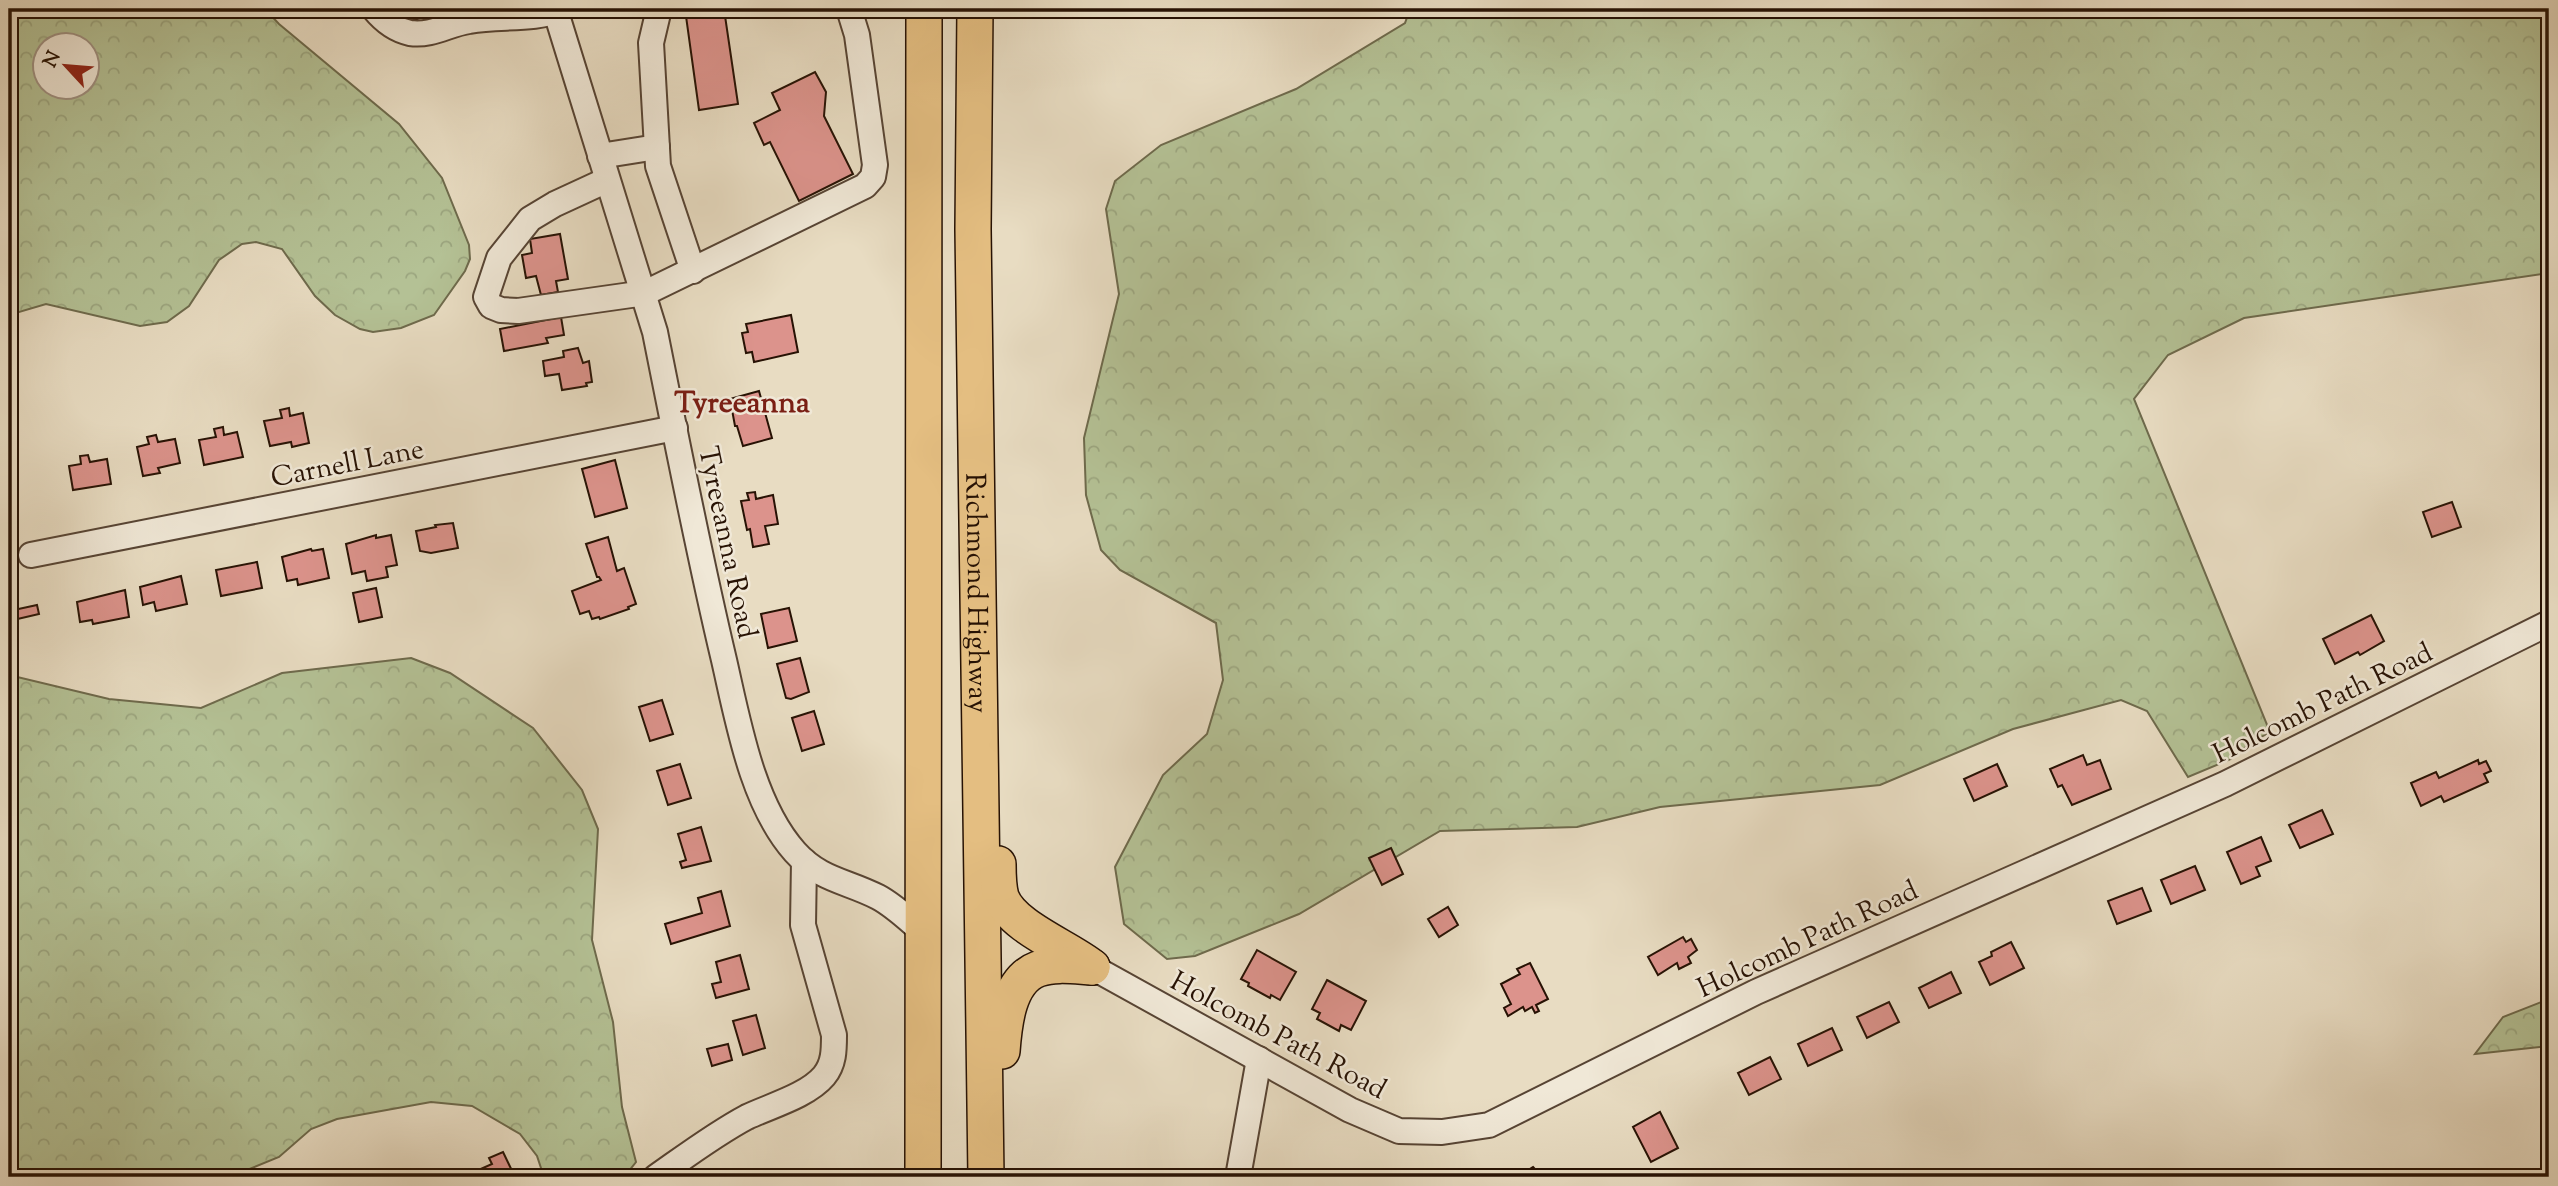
<svg xmlns="http://www.w3.org/2000/svg" width="2558" height="1186" font-family="'Sorts Mill Goudy',serif">
	<defs>
		<pattern id="forest-crowns" width="20" height="18" patternUnits="userSpaceOnUse" patternTransform="scale(1.75)"><rect width="20" height="18" fill="#b4c195"/><path d="M2 6a3 3 0 1 1 6 0M12 15a3 3 0 1 1 6 0" fill="none" stroke="#9ba57f"/></pattern>
	</defs>
	<rect width="100%" height="100%" fill="#e8dcc2"/>
	<filter id="stains"><feTurbulence type="fractalNoise" baseFrequency=".00286" numOctaves="4"/><feColorMatrix values="0 0 0 0 .2 0 0 0 0 .09 0 0 0 0 .02 0 0 0 .5 -.17"/></filter>
	<radialGradient id="worn" r=".72"><stop offset=".6" stop-color="#630" stop-opacity="0"/><stop offset="1" stop-color="#630" stop-opacity=".3"/></radialGradient>
	<g fill="url(#forest-crowns)" stroke="#6e6a4c" stroke-width="2" fill-rule="evenodd">
		<path d="M 9,9 L 265,9 L 279,24 L 399,124 L 442,178 L 469,245 L 470,259 L 465,271 L 434,315 L 401,328 L 373,332 L 360,329 L 335,315 L 315,296 L 282,249 L 256,242 L 242,244 L 219,260 L 189,306 L 167,322 L 140,326 L 46,304 L 9,315 ZM 46,46 L 88,46 L 88,88 L 46,88 Z"/>
		<path d="M 1410,9 L 2549,9 L 2549,273 L 2244,318 L 2168,355 L 2134,399 L 2270,732 L 2252,742 L 2231,759 L 2188,777 L 2147,711 L 2121,700 L 2013,729 L 1880,785 L 1660,807 L 1577,827 L 1440,831 L 1299,914 L 1195,956 L 1167,959 L 1124,924 L 1115,867 L 1163,775 L 1207,734 L 1223,680 L 1216,623 L 1120,570 L 1101,550 L 1086,495 L 1084,438 L 1119,294 L 1106,209 L 1115,181 L 1161,145 L 1296,89 L 1405,23 Z"/>
		<path d="M 411,658 L 450,673 L 533,728 L 582,790 L 598,829 L 592,940 L 613,1022 L 622,1107 L 636,1162 L 624,1177 L 544,1177 L 537,1156 L 520,1134 L 472,1106 L 431,1102 L 337,1119 L 311,1129 L 279,1157 L 230,1177 L 9,1177 L 9,675 L 109,699 L 201,708 L 282,673 Z"/>
		<path d="M 2549,999 L 2549,1046 L 2475,1054 L 2503,1017 Z"/>
	</g>
	<g fill="#dc938c" stroke="#271204" stroke-width="2">
		<path d="M 403,9 L 437,9 L 438,12 L 408,22 Z"/>
		<path d="M 685,9 L 724,9 L 738,104 L 699,110 Z"/>
		<path d="M 815,72 L 826,92 L 824,116 L 853,174 L 799,201 L 770,142 L 764,145 L 754,123 L 780,110 L 772,93 Z"/>
		<path d="M 560,234 L 568,279 L 556,281 L 558,292 L 541,295 L 536,276 L 526,278 L 522,255 L 532,253 L 530,239 Z"/>
		<path d="M 791,315 L 798,352 L 754,362 L 752,352 L 746,353 L 742,333 L 748,332 L 746,324 Z"/>
		<path d="M 561,317 L 564,335 L 546,338 L 548,343 L 504,351 L 500,329 Z"/>
		<path d="M 578,348 L 583,363 L 589,361 L 592,382 L 586,383 L 587,386 L 562,390 L 559,374 L 545,376 L 543,361 L 564,357 L 563,351 Z"/>
		<path d="M 759,391 L 772,438 L 743,446 L 737,426 L 735,426 L 730,399 Z"/>
		<path d="M 289,408 L 290,416 L 303,413 L 309,443 L 292,447 L 291,442 L 270,446 L 264,421 L 282,418 L 280,410 Z"/>
		<path d="M 223,427 L 224,435 L 237,432 L 243,457 L 204,465 L 199,440 L 216,437 L 214,429 Z"/>
		<path d="M 156,435 L 158,442 L 175,439 L 180,463 L 158,468 L 160,473 L 143,476 L 137,447 L 149,444 L 147,437 Z"/>
		<path d="M 88,455 L 90,462 L 107,459 L 111,484 L 73,490 L 69,466 L 81,464 L 80,456 Z"/>
		<path d="M 615,460 L 627,508 L 595,517 L 582,469 Z"/>
		<path d="M 755,492 L 756,499 L 773,495 L 778,524 L 765,526 L 769,544 L 753,547 L 750,529 L 747,530 L 741,501 L 749,500 L 747,493 Z"/>
		<path d="M 2452,502 L 2461,527 L 2432,537 L 2423,512 Z"/>
		<path d="M 453,523 L 458,548 L 431,553 L 420,551 L 416,531 L 436,527 L 435,525 Z"/>
		<path d="M 376,535 L 376,538 L 391,535 L 397,565 L 386,567 L 388,577 L 367,581 L 365,571 L 352,574 L 346,544 Z"/>
		<path d="M 608,537 L 617,571 L 624,568 L 636,604 L 628,607 L 629,609 L 600,619 L 599,617 L 592,619 L 589,611 L 580,614 L 572,591 L 601,580 L 599,577 L 597,577 L 586,544 Z"/>
		<path d="M 311,549 L 312,551 L 323,549 L 329,578 L 298,585 L 297,579 L 287,581 L 282,557 Z"/>
		<path d="M 257,562 L 262,588 L 221,596 L 216,570 Z"/>
		<path d="M 181,576 L 187,604 L 156,611 L 154,602 L 143,605 L 140,587 Z"/>
		<path d="M 376,588 L 382,617 L 359,622 L 353,593 Z"/>
		<path d="M 125,590 L 129,617 L 93,624 L 92,620 L 80,622 L 77,602 Z"/>
		<path d="M 37,605 L 39,614 L 9,621 L 9,611 Z"/>
		<path d="M 789,608 L 797,641 L 768,648 L 761,614 Z"/>
		<path d="M 2371,615 L 2384,641 L 2360,655 L 2358,652 L 2335,664 L 2323,639 Z"/>
		<path d="M 800,658 L 809,692 L 791,699 L 786,698 L 777,664 Z"/>
		<path d="M 662,700 L 673,734 L 650,741 L 639,707 Z"/>
		<path d="M 814,711 L 824,744 L 802,751 L 792,718 Z"/>
		<path d="M 2083,755 L 2087,765 L 2100,760 L 2111,789 L 2072,805 L 2062,785 L 2058,787 L 2050,769 Z"/>
		<path d="M 2478,760 L 2479,764 L 2486,761 L 2491,771 L 2484,774 L 2488,782 L 2444,802 L 2441,796 L 2421,806 L 2411,783 L 2436,772 L 2439,778 Z"/>
		<path d="M 680,764 L 691,798 L 668,805 L 657,771 Z"/>
		<path d="M 1997,764 L 2007,786 L 1974,801 L 1964,779 Z"/>
		<path d="M 2322,810 L 2333,834 L 2300,848 L 2289,825 Z"/>
		<path d="M 701,827 L 711,861 L 682,868 L 680,862 L 686,860 L 678,834 Z"/>
		<path d="M 2261,837 L 2271,861 L 2256,867 L 2260,876 L 2241,884 L 2227,852 Z"/>
		<path d="M 1391,848 L 1403,874 L 1382,885 L 1369,858 Z"/>
		<path d="M 2195,866 L 2205,890 L 2171,904 L 2161,880 Z"/>
		<path d="M 2142,888 L 2151,911 L 2117,924 L 2108,901 Z"/>
		<path d="M 721,891 L 730,926 L 671,944 L 665,924 L 702,913 L 698,898 Z"/>
		<path d="M 1448,907 L 1458,925 L 1439,937 L 1428,919 Z"/>
		<path d="M 1683,937 L 1686,942 L 1691,939 L 1697,950 L 1688,957 L 1691,963 L 1679,969 L 1677,963 L 1658,975 L 1648,957 Z"/>
		<path d="M 2011,942 L 2024,968 L 1990,985 L 1979,962 L 1992,956 L 1991,952 Z"/>
		<path d="M 1257,950 L 1296,972 L 1280,1000 L 1271,995 L 1270,998 L 1248,986 L 1249,983 L 1241,979 Z"/>
		<path d="M 740,955 L 749,989 L 716,998 L 712,984 L 721,982 L 716,962 Z"/>
		<path d="M 1530,963 L 1548,999 L 1536,1005 L 1539,1011 L 1535,1013 L 1532,1007 L 1525,1011 L 1523,1007 L 1508,1016 L 1504,1008 L 1511,1004 L 1501,984 L 1520,974 L 1517,969 Z"/>
		<path d="M 1951,972 L 1961,993 L 1929,1008 L 1919,988 Z"/>
		<path d="M 1327,980 L 1366,1001 L 1351,1030 L 1341,1025 L 1339,1031 L 1317,1019 L 1320,1013 L 1312,1009 Z"/>
		<path d="M 1889,1002 L 1899,1022 L 1867,1038 L 1857,1017 Z"/>
		<path d="M 756,1015 L 765,1048 L 743,1055 L 733,1021 Z"/>
		<path d="M 1832,1028 L 1842,1050 L 1808,1066 L 1798,1044 Z"/>
		<path d="M 728,1044 L 732,1060 L 712,1066 L 707,1049 Z"/>
		<path d="M 1770,1057 L 1781,1079 L 1749,1095 L 1738,1073 Z"/>
		<path d="M 1660,1112 L 1678,1148 L 1651,1162 L 1633,1127 Z"/>
		<path d="M 503,1152 L 515,1177 L 477,1177 L 474,1172 L 492,1164 L 489,1158 Z"/>
		<path d="M 1533,1167 L 1542,1177 L 1517,1177 Z"/>
	</g>
	<g fill="none" stroke-linecap="round" stroke-linejoin="round">
		<g stroke="#574434" stroke-width="28">
			<g id="minor">
				<path d="M 374,9 C 383,20 396,30 410,33 C 433,36 448,24 469,21 C 500,15 532,21 562,9"/>
				<path d="M 555,9 L 655,332 C 677,442 698,551 724,660 C 738,721 752,804 795,852 C 820,880 847,881 878,897 C 895,906 910,921 924,933"/>
				<path d="M 659,9 L 651,43 L 658,166 L 693,271"/>
				<path d="M 600,156 L 657,147"/>
				<path d="M 607,180 L 555,204 L 530,219 L 499,258 L 486,297 L 491,306 L 501,310 L 518,311 L 645,293 L 865,186 L 873,177 L 875,165 L 857,35 L 849,9"/>
				<path d="M 31,555 L 675,428"/>
				<path d="M 1092,967 L 1350,1110 L 1399,1131 L 1442,1132 L 1489,1125 L 1756,992 L 2225,784 L 2549,623"/>
				<path d="M 656,1177 C 686,1156 715,1134 747,1117 C 770,1106 807,1096 824,1076 C 834,1064 834,1050 834,1035 L 803,925 L 804,861"/>
				<path d="M 1238,1177 L 1259,1059"/>
			</g>
		</g>
		<g stroke="#271204" stroke-width="38">
			<g id="highway">
				<path id="s1" d="M 975,9 L 973,229 L 986,1177"/>
				<path d="M 998,864 C 998,875 998,886 1001,897 C 1012,927 1067,947 1092,967"/>
				<path d="M 1002,1051 C 1004,1024 1008,980 1038,969 C 1055,963 1074,966 1092,967"/>
				<path d="M 923,1177 L 924,9"/>
			</g>
		</g>
		<use href="#minor" stroke="#f0e8d7" stroke-width="24"/>
		<use href="#highway" stroke="#e4be81" stroke-width="35"/>
	</g>
	<g text-anchor="middle" stroke-width="5" stroke-linejoin="round" paint-order="stroke">
		<g font-size="28" fill="#271204" stroke="#f0e8d7">
			<text transform="translate(347 462) rotate(-11)" y="10">Carnell Lane</text>
			<text transform="translate(729 542) rotate(78)" y="10">Tyreeanna Road</text>
			<text dy="10" stroke="none"><textPath href="#s1" startOffset="584">Richmond Highway</textPath></text>
			<text transform="translate(2322 702) rotate(-26)" y="10">Holcomb Path Road</text>
			<text transform="translate(1807 938) rotate(-25)" y="10">Holcomb Path Road</text>
			<text transform="translate(1279 1034) rotate(28)" y="10">Holcomb Path Road</text>
		</g>
		<g font-size="30" font-weight="bold" fill="#7a1f14" stroke="#f0e8d7">
			<text x="742" y="412">Tyreeanna</text>
		</g>
	</g>
	<rect width="2558" height="1186" fill="none" stroke="#e8dcc2" stroke-width="35"/>
	<rect x="10" y="10" width="2537" height="1165" fill="none" stroke="#271204" stroke-width="3.5"/>
	<rect x="18" y="18" width="2523" height="1151" fill="none" stroke="#271204" stroke-width="2"/>
	<g transform="translate(66 66) rotate(296)"><circle r="33" fill="#f0e8d7" stroke="#a09283" stroke-width="2"/>
	<path d="M0-5L12 26L0 18L-12 26Z" fill="#8f2418"/>
	<text y="-10" font-size="19" font-weight="bold" text-anchor="middle" fill="#271204">N</text>
	</g>
	<rect width="100%" height="100%" filter="url(#stains)"/>
	<rect width="100%" height="100%" fill="url(#worn)"/>
</svg>
